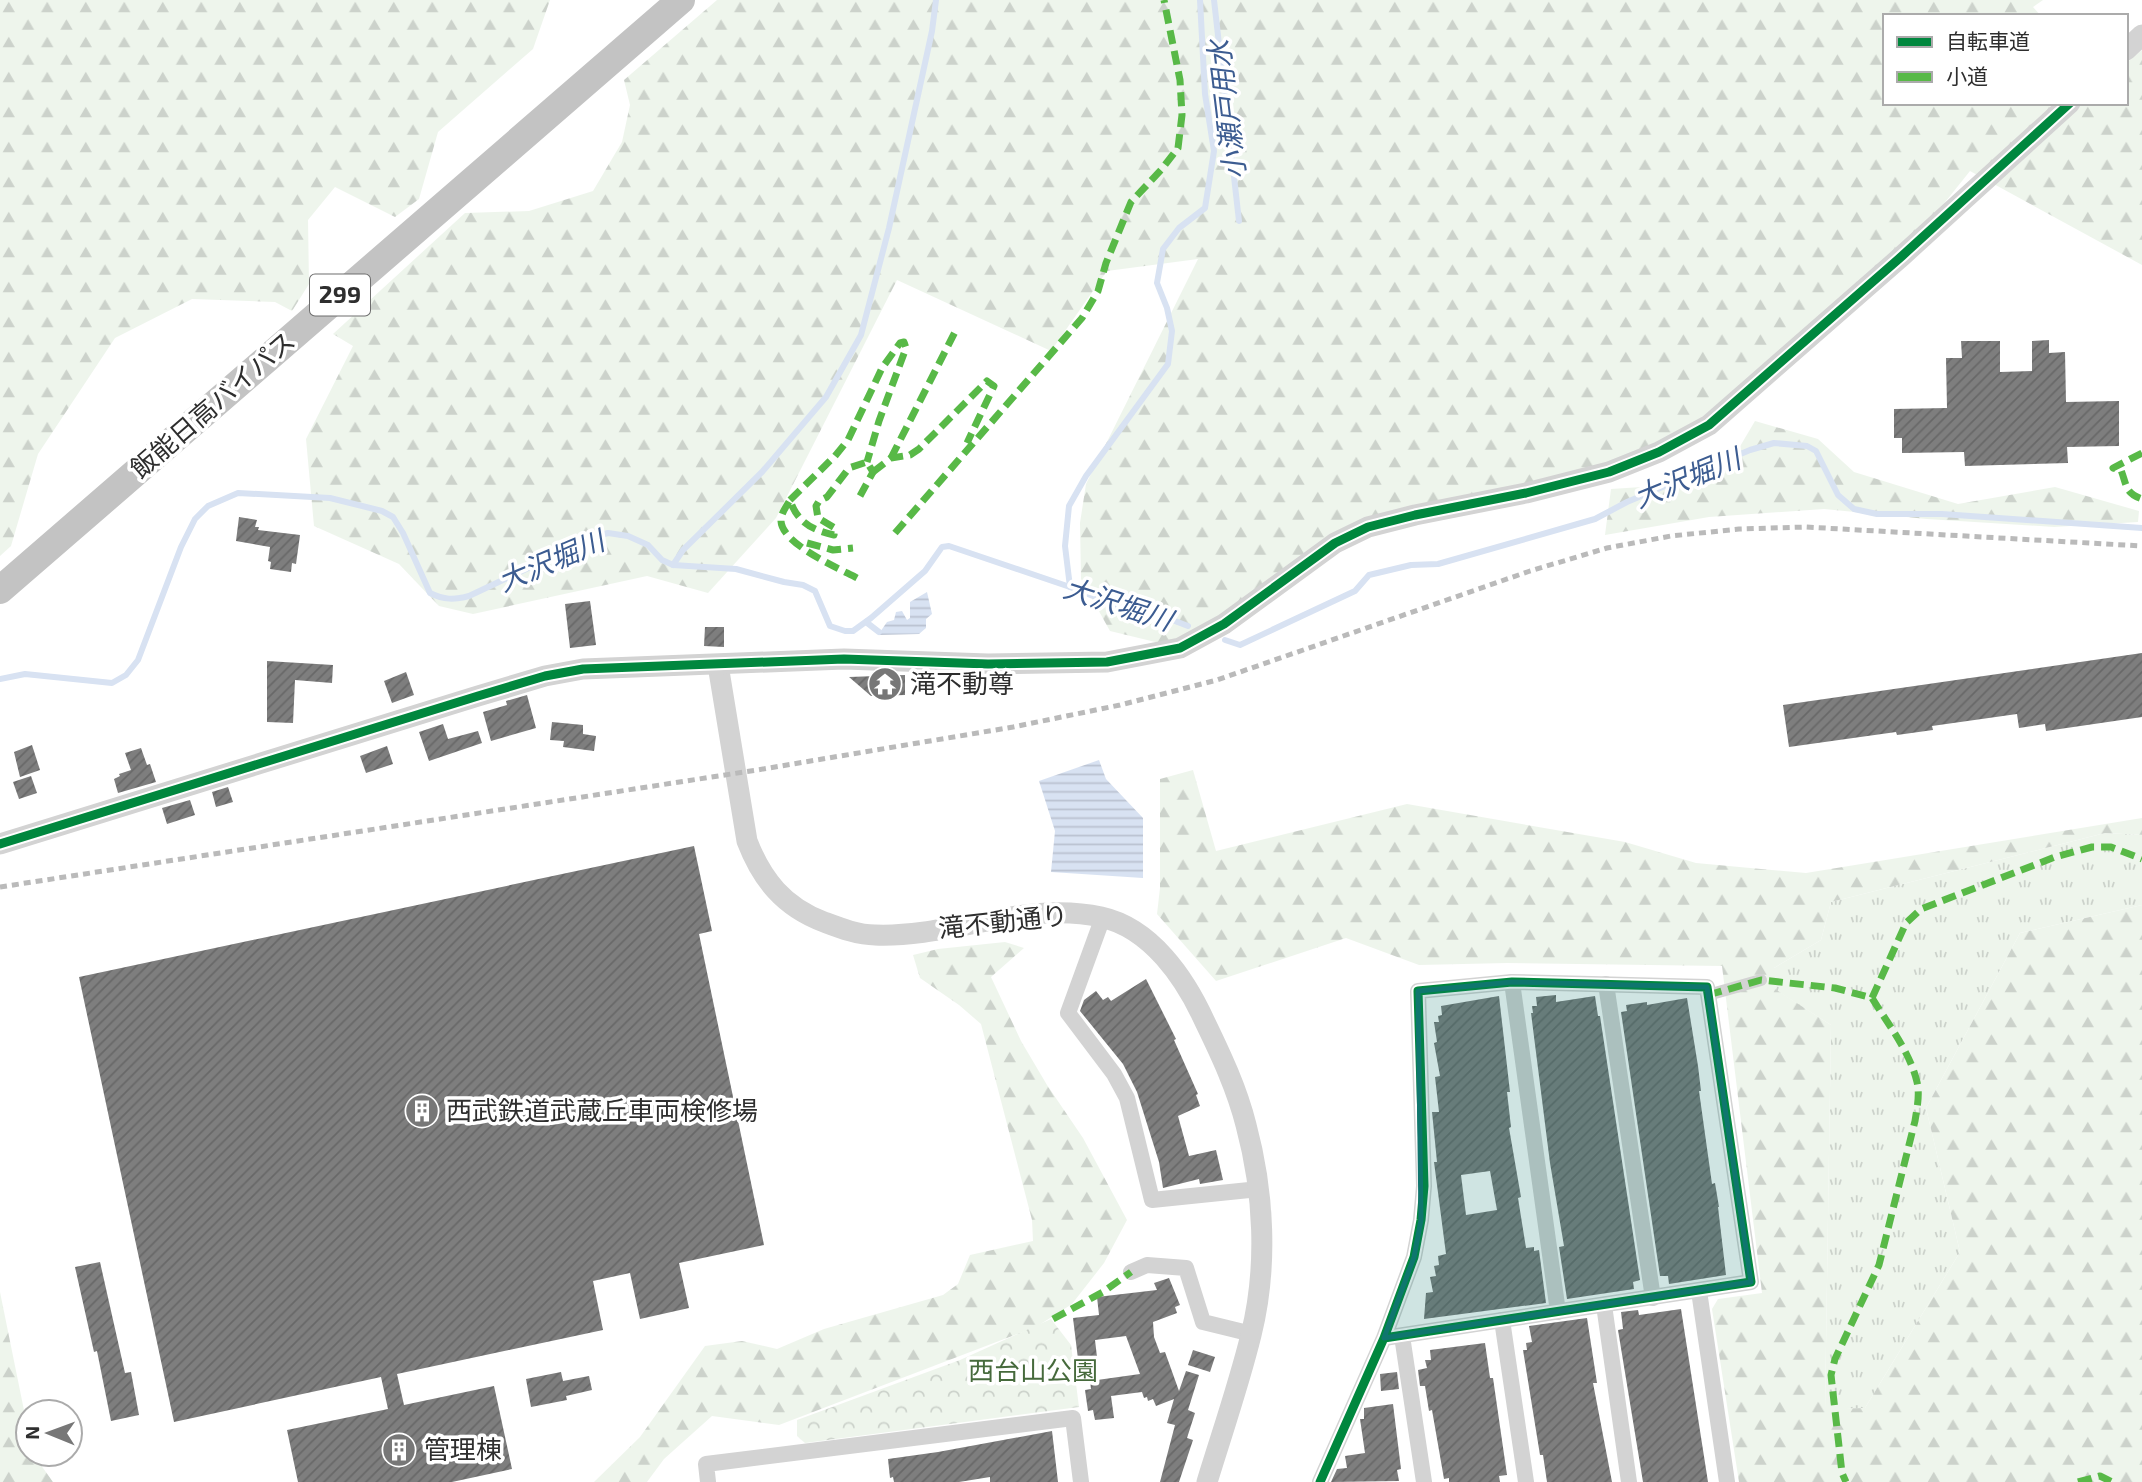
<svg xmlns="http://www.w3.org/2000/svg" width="2142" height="1482" font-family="'Exo 2','Noto Sans JP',sans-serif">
	<defs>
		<pattern id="grass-tufts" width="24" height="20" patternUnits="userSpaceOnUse" patternTransform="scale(1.75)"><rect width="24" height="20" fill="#eef5ec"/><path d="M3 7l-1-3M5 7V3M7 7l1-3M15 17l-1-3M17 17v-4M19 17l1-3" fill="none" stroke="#ccd2cb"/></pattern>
		<pattern id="forest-firs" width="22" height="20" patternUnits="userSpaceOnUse" patternTransform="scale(1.75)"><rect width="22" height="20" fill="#eef5ec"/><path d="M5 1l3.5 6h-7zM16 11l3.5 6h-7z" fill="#ccd2cb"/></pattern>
		<pattern id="park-crowns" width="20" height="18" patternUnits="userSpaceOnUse" patternTransform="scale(1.75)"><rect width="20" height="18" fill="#eef5ec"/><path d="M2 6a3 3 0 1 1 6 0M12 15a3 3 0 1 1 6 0" fill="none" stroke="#ccd2cb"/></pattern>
		<pattern id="water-rules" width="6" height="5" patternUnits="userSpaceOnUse" patternTransform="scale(1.75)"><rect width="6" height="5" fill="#d8e2f2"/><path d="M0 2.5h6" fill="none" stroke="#bac2d0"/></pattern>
		<pattern id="building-hatch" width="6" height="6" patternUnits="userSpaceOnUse" patternTransform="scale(1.75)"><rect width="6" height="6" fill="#7e7e7e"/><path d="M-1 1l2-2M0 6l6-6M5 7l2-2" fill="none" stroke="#686868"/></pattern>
	</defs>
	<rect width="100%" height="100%" fill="#fff"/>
	<path fill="url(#grass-tufts)" d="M 2105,833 L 2142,835 L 2142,905 L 2020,933 L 1926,1108 L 1960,1252 L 1865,1408 L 1825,1410 L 1831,1025 L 1774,989 L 1774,968 L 1821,940 L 1831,902 Z"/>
	<g fill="url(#forest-firs)">
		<path d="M 0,0 L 550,0 L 533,49 L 438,132 L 419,199 L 395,217 L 335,187 L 308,220 L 309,284 L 292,311 L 275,302 L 192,299 L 115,338 L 38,454 L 11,546 L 0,556 Z"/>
		<path d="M 717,0 L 2043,0 L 2033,7 L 2041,16 L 1885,16 L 1885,103 L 2126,103 L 2126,63 L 2142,50 L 2142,265 L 1970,171 L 1902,256 L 1659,452 L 1368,527 L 1180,648 L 1110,631 L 1081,579 L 1080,523 L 1086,484 L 1198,259 L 1107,271 L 1051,351 L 897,280 L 776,518 L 708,593 L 647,576 L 473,614 L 439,606 L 399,564 L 314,526 L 306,439 L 353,346 L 333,334 L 465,213 L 529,211 L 593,191 L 622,142 L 630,105 L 624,80 Z"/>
		<path d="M 1755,421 L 1818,439 L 1854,472 L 1958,504 L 2055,487 L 2139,511 L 2138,522 L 2054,527 L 1927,519 L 1824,509 L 1709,517 L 1605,535 L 1611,489 L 1719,482 Z"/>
		<path d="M 1193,770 L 1216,851 L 1407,804 L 1625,842 L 1696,863 L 1806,873 L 2142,818 L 2142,835 L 2105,833 L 1831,902 L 1821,940 L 1774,968 L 1775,989 L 1831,1025 L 1825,1409 L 1865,1408 L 1960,1252 L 1926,1108 L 2020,933 L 2142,905 L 2142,1482 L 1739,1482 L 1712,1309 L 1718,1299 L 1762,1293 L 1722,966 L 1507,963 L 1419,965 L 1346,938 L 1216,981 L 1157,914 L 1160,888 L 1160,779 Z"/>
		<path d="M 1005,942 L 1024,948 L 991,977 L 1021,1041 L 1047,1085 L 1083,1138 L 1127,1220 L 1104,1263 L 1072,1304 L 1036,1327 L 779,1425 L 712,1416 L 664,1459 L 647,1482 L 594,1482 L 640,1437 L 705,1346 L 742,1341 L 777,1349 L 824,1329 L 943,1295 L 958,1284 L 970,1255 L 1033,1241 L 1032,1220 L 981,1024 L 959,1005 L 920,978 L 913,955 L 938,949 Z"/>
		<path d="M 0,1292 L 28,1430 L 28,1454 L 33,1454 L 53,1482 L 0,1482 Z"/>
	</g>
	<path fill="url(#park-crowns)" d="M 1051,1319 L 1071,1345 L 1079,1407 L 805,1443 L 797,1436 L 797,1420 L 960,1360 Z"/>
	<g fill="url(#water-rules)">
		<path d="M 927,592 L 932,614 L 926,619 L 926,628 L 919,634 L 878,635 L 887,622 L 894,620 L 896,612 L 902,611 L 907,620 L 910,618 L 910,602 Z"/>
		<path d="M 1099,760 L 1106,779 L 1143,818 L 1143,878 L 1051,872 L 1055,831 L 1039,781 Z"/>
	</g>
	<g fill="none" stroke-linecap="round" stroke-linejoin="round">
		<g stroke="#d8e2f2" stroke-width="6">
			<path d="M 1214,0 L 1239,221"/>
			<path d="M 673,565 L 683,550 L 762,472 L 826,397 L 861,335 L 889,228 L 932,31 L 936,0"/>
			<path d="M 1070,587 L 1065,546 L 1069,506 L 1086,476 L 1168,364 L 1172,331 L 1167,308 L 1157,283 L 1163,249 L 1179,228 L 1205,208 L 1214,151 L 1205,94 L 1200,0"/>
			<path d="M 866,622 L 879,632"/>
			<path d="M 1225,640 L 1240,645 L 1355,591 L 1369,575 L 1411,565 L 1438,564 L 1595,519 L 1627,502 L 1750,450 L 1774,443 L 1807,446 L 1816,451 L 1838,495 L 1854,509 L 1877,514 L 1942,514 L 2142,528"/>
			<path d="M 0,679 L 25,674 L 112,683 L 126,675 L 138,660 L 181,547 L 195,519 L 208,506 L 238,493 L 330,498 L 382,511 L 393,517 L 403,533 L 430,593 C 444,600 454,600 469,596 L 594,537 L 608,533 L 628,536 L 648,545 L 662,560 L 673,565 L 736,569 L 784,582 L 803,585 L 815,591 L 830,626 L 845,631 L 853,631 L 871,618 L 925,571 L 942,547 L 949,546 L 1070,587 L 1139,614 L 1175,621 L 1188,626"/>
		</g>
	</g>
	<g fill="url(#building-hatch)" fill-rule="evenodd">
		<path d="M 2049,340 L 2049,353 L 2065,352 L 2066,402 L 2119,401 L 2119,446 L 2067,447 L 2068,463 L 1965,466 L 1964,452 L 1902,453 L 1902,438 L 1894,438 L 1894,409 L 1947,408 L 1946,358 L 1962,358 L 1961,341 L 2000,341 L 2000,372 L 2032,371 L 2032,341 Z"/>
		<path d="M 239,517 L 257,520 L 255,527 L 259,527 L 258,530 L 300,535 L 296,564 L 292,563 L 291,572 L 270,569 L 271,562 L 268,561 L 270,547 L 236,541 Z"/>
		<path d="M 590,601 L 596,645 L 570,648 L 565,604 Z"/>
		<path d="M 705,627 L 724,627 L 724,647 L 704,646 Z"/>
		<path d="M 2142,653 L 2142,717 L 2046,731 L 2045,724 L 2019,728 L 2017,714 L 1932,726 L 1933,730 L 1897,735 L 1896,732 L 1789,747 L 1783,705 Z"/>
		<path d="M 267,661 L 333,665 L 332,683 L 295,680 L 293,723 L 267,722 Z"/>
		<path d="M 406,672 L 414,695 L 392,703 L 384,681 Z"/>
		<path d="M 905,675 L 905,695 L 871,696 L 849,677 Z"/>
		<path d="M 527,695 L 536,728 L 491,741 L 483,712 L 507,705 L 506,701 Z"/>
		<path d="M 552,722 L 583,725 L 583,734 L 596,736 L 594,751 L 563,747 L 564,741 L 550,740 Z"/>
		<path d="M 443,724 L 448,739 L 478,731 L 482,743 L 429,761 L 419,732 Z"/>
		<path d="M 32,745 L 40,770 L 20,777 L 14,752 Z"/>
		<path d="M 387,746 L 393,764 L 366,773 L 360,756 Z"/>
		<path d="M 141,748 L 147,765 L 150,764 L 156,782 L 118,793 L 114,779 L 120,776 L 119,774 L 131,770 L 125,753 Z"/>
		<path d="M 31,776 L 37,793 L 19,799 L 13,782 Z"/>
		<path d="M 228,787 L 233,802 L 216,807 L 212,792 Z"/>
		<path d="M 190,800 L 195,815 L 167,824 L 162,808 Z"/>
		<path d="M 694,846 L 712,931 L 699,934 L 764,1245 L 679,1263 L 689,1308 L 640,1319 L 630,1273 L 593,1281 L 603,1330 L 397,1374 L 404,1405 L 494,1386 L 512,1469 L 452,1482 L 298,1482 L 287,1430 L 388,1409 L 381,1377 L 174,1422 L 79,977 Z"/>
		<path d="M 1146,979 L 1176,1039 L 1174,1040 L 1198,1094 L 1196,1095 L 1200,1106 L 1178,1116 L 1189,1156 L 1216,1150 L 1223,1180 L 1200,1184 L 1199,1179 L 1163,1188 L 1159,1162 L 1137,1092 L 1123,1064 L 1080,1011 L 1084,1000 L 1096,991 L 1103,1000 L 1108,997 L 1111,1001 Z"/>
		<path d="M 1556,995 L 1556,1002 L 1595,996 L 1598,1016 L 1600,1016 L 1640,1280 L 1633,1282 L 1634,1289 L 1567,1299 L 1559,1247 L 1564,1246 L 1550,1163 L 1531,1013 L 1533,1013 L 1532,1006 L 1537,1006 L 1536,997 Z"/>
		<path d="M 1499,996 L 1510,1092 L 1507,1092 L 1511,1127 L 1509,1128 L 1521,1197 L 1518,1198 L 1526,1248 L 1534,1247 L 1534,1251 L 1539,1250 L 1546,1303 L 1424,1319 L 1426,1293 L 1433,1292 L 1430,1277 L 1436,1276 L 1434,1266 L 1439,1265 L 1438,1256 L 1446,1254 L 1434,1162 L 1437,1162 L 1432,1112 L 1439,1112 L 1435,1077 L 1440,1076 L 1434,1043 L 1437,1042 L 1434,1022 L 1439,1022 L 1438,1016 L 1442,1015 L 1441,1006 ZM 1490,1171 L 1497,1210 L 1466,1215 L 1461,1175 Z"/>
		<path d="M 1687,998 L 1698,1066 L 1701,1091 L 1699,1091 L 1712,1184 L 1715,1183 L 1719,1207 L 1718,1207 L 1726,1275 L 1669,1284 L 1668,1276 L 1660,1276 L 1621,1012 L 1627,1011 L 1626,1005 L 1647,1002 L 1647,1005 Z"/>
		<path d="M 100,1262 L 125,1373 L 131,1372 L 139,1415 L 111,1421 L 97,1351 L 94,1352 L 75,1267 Z"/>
		<path d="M 1169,1278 L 1180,1305 L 1175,1307 L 1177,1313 L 1153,1322 L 1154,1337 L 1160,1353 L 1165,1352 L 1179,1391 L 1186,1371 L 1199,1375 L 1188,1410 L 1195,1413 L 1187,1438 L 1193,1440 L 1179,1482 L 1160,1482 L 1175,1425 L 1167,1423 L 1174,1399 L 1156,1406 L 1153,1399 L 1148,1401 L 1147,1397 L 1144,1398 L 1142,1392 L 1111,1396 L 1114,1418 L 1095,1420 L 1093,1410 L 1088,1411 L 1085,1390 L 1091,1389 L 1090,1381 L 1140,1374 L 1126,1336 L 1095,1340 L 1097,1357 L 1078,1359 L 1073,1318 L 1099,1315 L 1097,1297 L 1157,1290 L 1154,1283 Z"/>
		<path d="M 1681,1309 L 1708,1482 L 1643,1482 L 1618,1330 L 1623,1329 L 1621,1312 L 1638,1310 L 1639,1315 Z"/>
		<path d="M 1587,1318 L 1597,1383 L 1593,1383 L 1612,1482 L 1547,1482 L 1543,1455 L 1540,1455 L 1523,1350 L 1527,1350 L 1526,1343 L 1532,1342 L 1529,1326 Z"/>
		<path d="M 1485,1343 L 1490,1378 L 1493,1378 L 1507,1475 L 1499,1476 L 1500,1482 L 1449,1482 L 1449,1478 L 1444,1479 L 1432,1410 L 1429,1411 L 1425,1386 L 1420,1386 L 1418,1370 L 1427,1368 L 1425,1360 L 1431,1360 L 1430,1350 Z"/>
		<path d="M 1193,1350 L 1215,1357 L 1210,1372 L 1188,1365 Z"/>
		<path d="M 561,1372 L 563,1381 L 589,1376 L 592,1390 L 566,1396 L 567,1400 L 531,1407 L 526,1379 Z"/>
		<path d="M 1397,1372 L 1399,1389 L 1381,1391 L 1380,1374 Z"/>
		<path d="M 1393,1404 L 1401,1469 L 1397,1470 L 1399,1481 L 1331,1482 L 1337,1469 L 1347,1468 L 1345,1456 L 1365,1453 L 1360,1419 L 1364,1419 L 1364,1408 Z"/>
		<path d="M 1052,1431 L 1058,1482 L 990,1482 L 990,1477 L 959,1482 L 894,1482 L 893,1477 L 890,1478 L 888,1459 L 938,1452 Z"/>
	</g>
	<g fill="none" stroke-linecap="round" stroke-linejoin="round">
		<path stroke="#d3d3d3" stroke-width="12" d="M 1708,995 L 1761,980"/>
		<g stroke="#d3d3d3" stroke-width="16">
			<path d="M 1103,917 L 1068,1013 L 1114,1074 L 1127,1098 L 1152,1200 L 1259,1189"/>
			<path d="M 1512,982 L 1558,1312"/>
			<path d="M 1606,984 L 1653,1298"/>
			<path d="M 1131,1272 L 1147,1265 L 1186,1268 L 1203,1322 L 1252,1334"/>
			<path d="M 1699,1291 L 1727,1482"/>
			<path d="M 1604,1305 L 1629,1482"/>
			<path d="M 1502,1320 L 1526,1482"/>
			<path d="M 1402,1336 L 1424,1482"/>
			<path d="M 708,1482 L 706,1464 L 1073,1418 L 1081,1482"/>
			<path d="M 1320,1482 L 1384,1338 L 1414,1257 L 1421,1220 L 1424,1186 L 1418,991 L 1512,982 L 1707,987 L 1751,1282 L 1384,1338"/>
		</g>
		<g stroke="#d3d3d3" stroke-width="21">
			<path d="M 2126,50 L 2142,35"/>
			<path d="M 718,665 L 747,841 C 762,880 784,907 824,922 C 840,928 858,935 875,935 C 950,938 1026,900 1101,917 C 1151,928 1185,978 1205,1022 C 1221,1055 1237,1089 1246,1125 C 1264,1192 1268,1267 1251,1335 C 1239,1384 1222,1433 1207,1482"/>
			<path d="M 0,844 L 478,696 L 545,676 L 583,669 L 844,659 L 988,664 L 1107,662 L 1180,648 L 1224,624 L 1335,543 L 1368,527 L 1415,515 L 1526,493 L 1609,472 L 1659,452 L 1709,425 L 1902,256 L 2070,103"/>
		</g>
		<path stroke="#c3c3c3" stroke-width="28" d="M 0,590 L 681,0"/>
		<path stroke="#bababa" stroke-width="5" stroke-dasharray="7 5" stroke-linecap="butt" d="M 0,887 L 757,770 L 1013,727 L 1120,705 L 1217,680 L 1530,571 L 1607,548 L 1671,536 L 1739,529 L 1806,527 L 2142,546"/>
		<g stroke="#58b947" stroke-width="7" stroke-dasharray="14 7" stroke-linecap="butt">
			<path d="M 2142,453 L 2113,468 L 2121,470 C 2127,486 2125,493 2142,499"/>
			<path d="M 891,458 L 956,330"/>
			<path d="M 873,472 L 891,458 L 910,455 L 919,449 L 987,381 L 994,386 L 967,443"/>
			<path d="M 790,500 L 835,456 L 848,440 L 882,368 L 900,343 L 904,342 L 906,348 L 879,421 L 867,462"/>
			<path d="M 895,533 L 1082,318 L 1098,291 L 1106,263 L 1131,202 L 1161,170 L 1178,148 L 1182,115 L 1180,80 L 1164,0"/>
			<path d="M 807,543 L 833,550 L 853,548"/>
			<path d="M 857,578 C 838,568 782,544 781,521 C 781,513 786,507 790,500 C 797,522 812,530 834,535 L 835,528 L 818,518 L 816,506 L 819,501 L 827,497 L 849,468 L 867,462 L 873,472 L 860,496"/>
			<path d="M 1708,995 L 1761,980 L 1835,988 L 1872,998 C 1888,1024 1910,1052 1917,1082 C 1920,1095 1917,1108 1915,1121 L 1879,1265 L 1835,1359 L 1831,1375 L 1842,1473 L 1846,1482"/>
			<path d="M 1872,998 L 1906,923 L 1921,909 L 2055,857 L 2092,847 L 2111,847 L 2142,859"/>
			<path d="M 1053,1319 L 1103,1292 L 1131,1272"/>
			<path d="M 2078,1482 L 2100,1476 L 2112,1482"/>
		</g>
		<g stroke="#fff" stroke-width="13">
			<g id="cycleway">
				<path d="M 0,844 L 478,696 L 545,676 L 583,669 L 844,659 L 988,664 L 1107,662 L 1180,648 L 1224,624 L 1335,543 L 1368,527 L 1415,515 L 1526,493 L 1609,472 L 1659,452 L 1709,425 L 1902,256 L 2070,103"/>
				<path d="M 1320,1482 L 1384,1338 L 1414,1257 L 1421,1220 L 1424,1186 L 1418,991 L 1512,982 L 1707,987 L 1751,1282 L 1384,1338"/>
			</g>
		</g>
		<use href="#cycleway" stroke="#00873e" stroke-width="9"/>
	</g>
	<path fill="#0f766e" fill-opacity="0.2" stroke="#0f766e" stroke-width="5" stroke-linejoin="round" d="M 1512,982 L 1707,987 L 1751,1282 L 1384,1338 L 1414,1257 L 1421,1220 L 1418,991 Z"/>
	<defs>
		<g id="temple-disc" transform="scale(1.75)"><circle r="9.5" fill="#777" stroke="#fff"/><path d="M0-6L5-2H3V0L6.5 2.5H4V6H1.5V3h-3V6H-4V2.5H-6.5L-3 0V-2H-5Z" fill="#fff"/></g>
		<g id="building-disc" transform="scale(1.75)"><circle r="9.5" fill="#777" stroke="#fff"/><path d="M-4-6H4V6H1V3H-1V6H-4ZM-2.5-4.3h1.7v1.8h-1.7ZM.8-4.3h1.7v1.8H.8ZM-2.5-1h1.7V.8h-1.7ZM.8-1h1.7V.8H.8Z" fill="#fff"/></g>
	</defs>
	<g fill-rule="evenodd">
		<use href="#temple-disc" x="885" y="684"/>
		<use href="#building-disc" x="422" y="1111"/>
		<use href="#building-disc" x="399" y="1450"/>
	</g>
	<g text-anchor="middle" stroke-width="7" stroke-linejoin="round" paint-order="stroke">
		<rect fill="#fff" stroke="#6d6d6d" stroke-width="2" x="310" y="274.5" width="60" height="41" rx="5"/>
		<g font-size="24" font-weight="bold" fill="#2e2e2e">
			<text x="340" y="303">299</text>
		</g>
		<g font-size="26" fill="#2e2e2e" stroke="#fff">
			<text transform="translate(213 405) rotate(-41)" y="9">飯能日高バイパス</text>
			<text transform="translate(1003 922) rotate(-6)" y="9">滝不動通り</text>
		</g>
		<g font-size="26" fill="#2e2e2e" stroke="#fff" text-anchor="start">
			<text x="910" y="693">滝不動尊</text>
			<text x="446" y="1120">西武鉄道武蔵丘車両検修場</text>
			<text x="424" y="1459">管理棟</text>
		</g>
		<g font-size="26" fill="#466a3c" stroke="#fff">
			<text x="1033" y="1380">西台山公園</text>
		</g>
		<g font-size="28" font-style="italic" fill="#3c5c91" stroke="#fff">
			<text transform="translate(1227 110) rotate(-97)" y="10">小瀬戸用水</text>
			<text transform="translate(1687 478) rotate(-22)" y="10">大沢堀川</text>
			<text transform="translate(551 561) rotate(-23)" y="10">大沢堀川</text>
			<text transform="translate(1118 604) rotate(18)" y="10">大沢堀川</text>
		</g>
	</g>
	<rect x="1883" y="14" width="245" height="91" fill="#ffffff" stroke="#ababab" stroke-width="2"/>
	<rect x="1897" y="37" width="35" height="10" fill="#00873e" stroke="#ababab" stroke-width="2"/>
	<text x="1946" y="49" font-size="21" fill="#2e2e2e">自転車道</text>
	<rect x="1897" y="72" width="35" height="10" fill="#58b947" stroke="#ababab" stroke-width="2"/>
	<text x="1946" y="84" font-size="21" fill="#2e2e2e">小道</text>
	<g transform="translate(49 1433) rotate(271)"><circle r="33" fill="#ffffff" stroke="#ababab" stroke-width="2"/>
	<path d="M0-5L12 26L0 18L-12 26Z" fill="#777777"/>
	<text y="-10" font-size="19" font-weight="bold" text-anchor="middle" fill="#2e2e2e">N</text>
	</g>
</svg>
